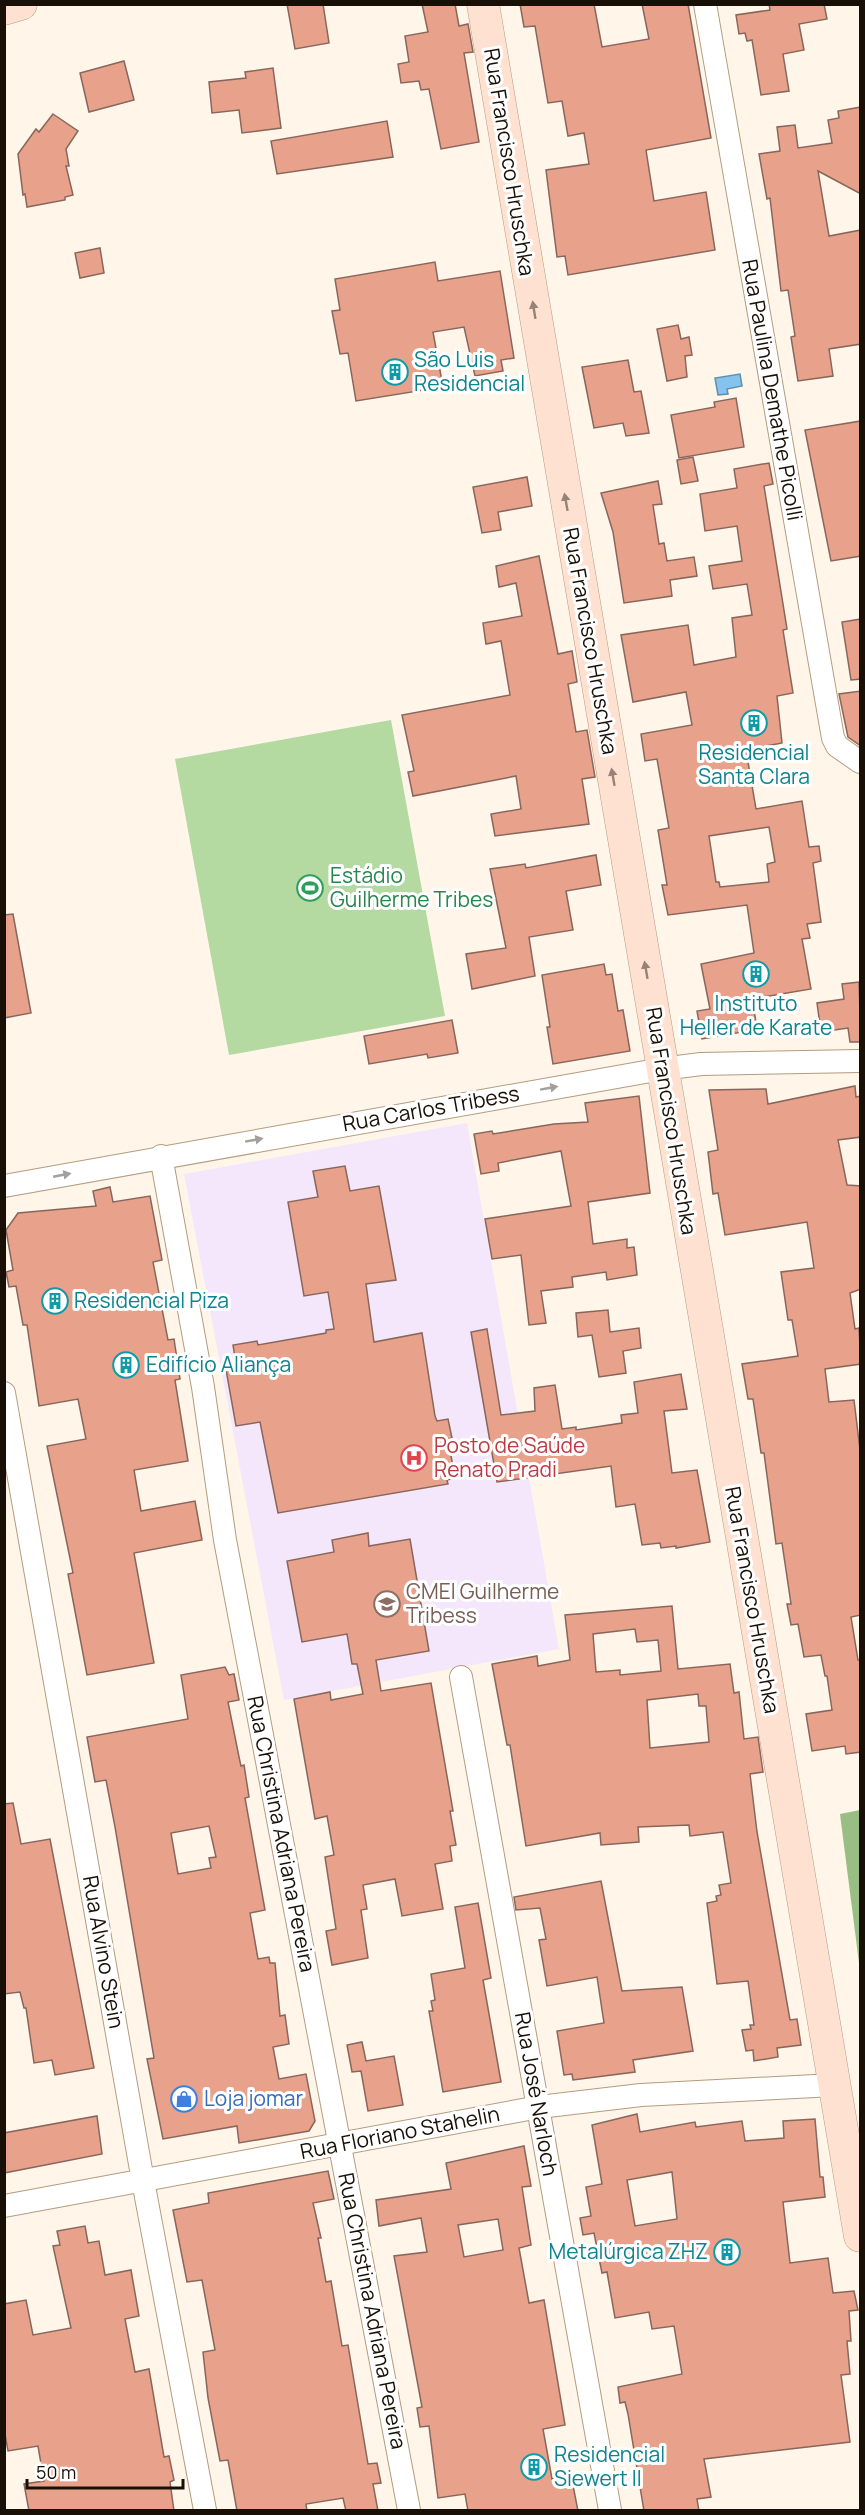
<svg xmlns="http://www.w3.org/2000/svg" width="865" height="2515" font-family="Manrope,sans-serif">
	<rect width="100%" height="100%" fill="#fff5e9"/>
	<path fill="#f5e7fb" d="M 467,1123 L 559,1649 L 284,1700 L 184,1174 Z"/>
	<path fill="#b4d9a1" d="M 391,720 L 445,1016 L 229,1055 L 175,759 Z"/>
	<path fill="#98be84" d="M 860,1810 L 860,1971 L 840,1814 Z"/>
	<path fill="#83c3ee" stroke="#638da8" stroke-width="1.5" d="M 740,374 L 742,386 L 727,389 L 728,394 L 718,395 L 715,378 Z"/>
	<g fill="#e8a28c" stroke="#89665b" stroke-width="1.5" fill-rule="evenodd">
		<path d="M 287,4 L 323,4 L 329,43 L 295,49 Z"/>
		<path d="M 422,4 L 455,4 L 459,26 L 468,24 L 473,52 L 464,53 L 479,142 L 441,149 L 429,89 L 421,90 L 419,81 L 401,83 L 398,64 L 409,62 L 405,36 L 428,32 Z"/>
		<path d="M 520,4 L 594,4 L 602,47 L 649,39 L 642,4 L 688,4 L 711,138 L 646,150 L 654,201 L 706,192 L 715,250 L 568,275 L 565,256 L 557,257 L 546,170 L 589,164 L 584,133 L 568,136 L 562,101 L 548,103 L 535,26 L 524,27 Z"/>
		<path d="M 769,4 L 824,4 L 827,19 L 799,24 L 804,50 L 783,54 L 789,91 L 761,95 L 752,40 L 747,41 L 745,33 L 739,34 L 736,15 L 770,10 Z"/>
		<path d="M 124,61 L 134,100 L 89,112 L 80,73 Z"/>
		<path d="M 273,68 L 281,128 L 242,133 L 239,110 L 212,113 L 209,82 L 246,78 L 245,72 Z"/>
		<path d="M 861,107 L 861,194 L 818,171 L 829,236 L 861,230 L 861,344 L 829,349 L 833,376 L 798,381 L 791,337 L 795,336 L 788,290 L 781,291 L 770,198 L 767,199 L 759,154 L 780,151 L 777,127 L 795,125 L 798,148 L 832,143 L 828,120 L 839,118 L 838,111 Z"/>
		<path d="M 53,114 L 78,131 L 66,149 L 69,166 L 66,166 L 73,195 L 65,197 L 65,200 L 27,207 L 25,194 L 23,195 L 18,154 L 36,129 L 39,132 Z"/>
		<path d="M 387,121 L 393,157 L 277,174 L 271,141 Z"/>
		<path d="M 100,248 L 104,273 L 80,278 L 75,253 Z"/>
		<path d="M 435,262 L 438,281 L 500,271 L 514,358 L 501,360 L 503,371 L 475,376 L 464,327 L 433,332 L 443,387 L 356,401 L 348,353 L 340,354 L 332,311 L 340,310 L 335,279 Z"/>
		<path d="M 678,325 L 681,339 L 689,337 L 692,355 L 685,356 L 687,377 L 667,381 L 657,329 Z"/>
		<path d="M 628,360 L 634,392 L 641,391 L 649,433 L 626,436 L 623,423 L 594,428 L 582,367 Z"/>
		<path d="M 736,398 L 744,447 L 679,458 L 671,415 L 715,407 L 714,402 Z"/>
		<path d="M 861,421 L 861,556 L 831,561 L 805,430 Z"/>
		<path d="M 693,457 L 698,481 L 681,484 L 677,460 Z"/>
		<path d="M 769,463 L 773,484 L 764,486 L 787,629 L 783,630 L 793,693 L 777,696 L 782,743 L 746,750 L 756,809 L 802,801 L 809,847 L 819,846 L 821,861 L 813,863 L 821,922 L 807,924 L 810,938 L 802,939 L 811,989 L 752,999 L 756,1022 L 753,1023 L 754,1030 L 702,1039 L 697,1011 L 710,1009 L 701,964 L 754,953 L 747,905 L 668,915 L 662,885 L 667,885 L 658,830 L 669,828 L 657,759 L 645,761 L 641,734 L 692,725 L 686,692 L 633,702 L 621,635 L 688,625 L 694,665 L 736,657 L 732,618 L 752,615 L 747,584 L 713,589 L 709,566 L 742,561 L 737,526 L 705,531 L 700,494 L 737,488 L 734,469 ZM 769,827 L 775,862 L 767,864 L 769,882 L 720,887 L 719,882 L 716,882 L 709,836 Z"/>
		<path d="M 527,477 L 532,506 L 498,512 L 501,530 L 482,533 L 473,487 Z"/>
		<path d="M 658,481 L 662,504 L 653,505 L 659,544 L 664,543 L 667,561 L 694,557 L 697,576 L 670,580 L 672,596 L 624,603 L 613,532 L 601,493 Z"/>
		<path d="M 539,556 L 558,654 L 572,651 L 577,682 L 568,684 L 576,732 L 587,730 L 595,777 L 582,779 L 589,824 L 495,836 L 491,814 L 521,809 L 516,776 L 413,796 L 408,772 L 414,771 L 402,715 L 510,695 L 501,641 L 486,644 L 483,623 L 522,616 L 516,583 L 499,587 L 496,566 Z"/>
		<path d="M 861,619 L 861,679 L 851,680 L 842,622 Z"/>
		<path d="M 861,691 L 861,746 L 848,737 L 839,694 Z"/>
		<path d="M 596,855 L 601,885 L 566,891 L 573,930 L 529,937 L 535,976 L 472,989 L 466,954 L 506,948 L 490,869 L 525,864 L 526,868 Z"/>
		<path d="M 13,914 L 31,1013 L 4,1018 L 4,915 Z"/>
		<path d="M 604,964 L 606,975 L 612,974 L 618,1011 L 623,1010 L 630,1051 L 553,1064 L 547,1027 L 550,1027 L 542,975 Z"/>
		<path d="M 859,982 L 861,1042 L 850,1042 L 848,1028 L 821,1032 L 817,1003 L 844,999 L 842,984 Z"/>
		<path d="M 452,1020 L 458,1053 L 428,1058 L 427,1054 L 369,1064 L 364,1036 Z"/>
		<path d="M 855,1086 L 856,1097 L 861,1096 L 861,1137 L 838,1140 L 847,1185 L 861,1186 L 861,1289 L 850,1293 L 855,1329 L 859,1328 L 861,1364 L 825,1369 L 829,1402 L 854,1400 L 861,1458 L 861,1615 L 851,1617 L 858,1660 L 861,1660 L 861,1752 L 846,1754 L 845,1746 L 812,1751 L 806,1714 L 832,1710 L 827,1676 L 825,1676 L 821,1655 L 804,1657 L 798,1624 L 791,1625 L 787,1604 L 791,1604 L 782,1543 L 776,1544 L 764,1453 L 761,1453 L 753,1399 L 748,1399 L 742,1364 L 798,1356 L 792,1320 L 788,1320 L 781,1272 L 814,1268 L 807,1222 L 725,1235 L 718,1193 L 713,1194 L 708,1152 L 718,1150 L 709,1090 L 766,1089 L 768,1104 Z"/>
		<path d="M 639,1096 L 650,1193 L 588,1202 L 593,1244 L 627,1239 L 627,1248 L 634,1247 L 637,1275 L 607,1280 L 606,1272 L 572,1277 L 573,1287 L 541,1291 L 546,1323 L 529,1325 L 521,1255 L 492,1259 L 485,1219 L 571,1206 L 561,1151 L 498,1163 L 499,1171 L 481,1174 L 474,1134 L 492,1131 L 493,1134 L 554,1124 L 588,1122 L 585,1103 Z"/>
		<path d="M 345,1166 L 350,1191 L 379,1186 L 396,1280 L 366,1284 L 374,1342 L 422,1333 L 435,1416 L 437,1421 L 448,1419 L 452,1438 L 448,1439 L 455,1478 L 447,1480 L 448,1484 L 278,1513 L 260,1422 L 236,1426 L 225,1364 L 236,1363 L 233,1345 L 257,1341 L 258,1345 L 326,1333 L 326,1330 L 334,1329 L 328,1292 L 304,1296 L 288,1202 L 318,1197 L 313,1171 Z"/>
		<path d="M 110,1187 L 113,1202 L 150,1196 L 162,1260 L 153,1262 L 168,1340 L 174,1339 L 180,1379 L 175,1380 L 188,1461 L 134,1470 L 141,1511 L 195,1501 L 202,1540 L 134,1553 L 154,1663 L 87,1675 L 68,1574 L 73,1573 L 47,1446 L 86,1439 L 78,1399 L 39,1406 L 27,1325 L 23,1325 L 16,1286 L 9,1287 L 6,1272 L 13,1270 L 6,1230 L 18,1213 L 96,1206 L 93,1191 Z"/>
		<path d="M 608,1310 L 610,1332 L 639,1328 L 641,1348 L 623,1351 L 626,1373 L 599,1377 L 592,1335 L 578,1337 L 576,1313 Z"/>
		<path d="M 487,1329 L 501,1415 L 535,1411 L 534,1388 L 555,1385 L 562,1429 L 576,1427 L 576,1430 L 622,1423 L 621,1415 L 638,1413 L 634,1382 L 681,1374 L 687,1409 L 664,1411 L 672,1473 L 697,1470 L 710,1542 L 676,1548 L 676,1546 L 661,1548 L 660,1543 L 642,1545 L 635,1504 L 616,1507 L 611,1466 L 497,1482 L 471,1332 Z"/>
		<path d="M 368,1533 L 369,1546 L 410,1539 L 429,1651 L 376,1660 L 381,1691 L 431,1683 L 453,1811 L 450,1811 L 456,1845 L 450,1846 L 452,1861 L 435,1864 L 443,1909 L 402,1916 L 395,1879 L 363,1885 L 367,1909 L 361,1910 L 368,1958 L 332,1965 L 326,1931 L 336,1929 L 325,1857 L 334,1855 L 327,1816 L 315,1819 L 294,1699 L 330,1692 L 331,1700 L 363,1694 L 357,1664 L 352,1664 L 347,1634 L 302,1642 L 287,1561 L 334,1552 L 332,1540 Z"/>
		<path d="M 672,1606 L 678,1669 L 730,1664 L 734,1693 L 739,1692 L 744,1739 L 758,1737 L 763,1772 L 750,1774 L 757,1832 L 790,2020 L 797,2019 L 801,2045 L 777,2048 L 778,2057 L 754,2061 L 753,2050 L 746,2051 L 742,2030 L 751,2029 L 750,2025 L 754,2025 L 748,1981 L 717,1984 L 707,1903 L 717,1901 L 716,1896 L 721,1895 L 719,1885 L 731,1883 L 723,1832 L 690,1836 L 689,1825 L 638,1827 L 639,1842 L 601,1845 L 600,1833 L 526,1846 L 510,1745 L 507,1745 L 492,1664 L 537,1656 L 538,1666 L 570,1660 L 565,1615 ZM 635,1629 L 637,1642 L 658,1640 L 661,1671 L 620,1675 L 620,1670 L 596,1672 L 593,1634 ZM 698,1694 L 699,1706 L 706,1706 L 709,1742 L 650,1748 L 647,1700 Z"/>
		<path d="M 225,1667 L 229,1675 L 234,1674 L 239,1700 L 228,1702 L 239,1757 L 241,1766 L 244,1765 L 249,1797 L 245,1798 L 265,1910 L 250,1913 L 258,1959 L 269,1957 L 270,1963 L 275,1963 L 280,2016 L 285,2015 L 289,2044 L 273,2047 L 279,2079 L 306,2074 L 315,2121 L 309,2131 L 239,2143 L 237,2126 L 163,2139 L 147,2059 L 154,2058 L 115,1827 L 106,1780 L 95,1782 L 87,1737 L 188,1719 L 181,1675 ZM 209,1826 L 216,1857 L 209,1858 L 211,1868 L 178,1874 L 171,1833 Z"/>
		<path d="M 13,1803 L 21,1844 L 50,1839 L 94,2068 L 55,2075 L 52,2060 L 34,2063 L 26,2008 L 24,2008 L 20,1992 L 4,1994 L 4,1804 Z"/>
		<path d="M 601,1881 L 622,1991 L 682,1987 L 693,2051 L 633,2060 L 635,2072 L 573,2080 L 572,2074 L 564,2075 L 557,2031 L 604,2023 L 597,1977 L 547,1986 L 539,1940 L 546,1939 L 540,1908 L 516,1910 L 514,1897 Z"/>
		<path d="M 478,1903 L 491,1978 L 483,1980 L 501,2082 L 443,2092 L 429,2011 L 433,2011 L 431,2001 L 435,2000 L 431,1974 L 465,1968 L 455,1907 Z"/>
		<path d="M 362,2042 L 366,2061 L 394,2056 L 403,2105 L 368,2111 L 361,2071 L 352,2072 L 347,2045 Z"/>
		<path d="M 637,2114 L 640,2132 L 695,2122 L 696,2127 L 742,2121 L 745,2141 L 784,2138 L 783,2121 L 815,2119 L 820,2177 L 823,2177 L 825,2197 L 783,2202 L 790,2263 L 828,2258 L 833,2293 L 854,2291 L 858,2310 L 849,2311 L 851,2341 L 847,2341 L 850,2374 L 841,2375 L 850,2442 L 704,2459 L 711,2497 L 697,2499 L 699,2511 L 644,2511 L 628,2414 L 625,2402 L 620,2403 L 618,2387 L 682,2374 L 674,2326 L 652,2329 L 649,2312 L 615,2318 L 607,2272 L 602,2273 L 594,2233 L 583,2235 L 580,2218 L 591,2216 L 586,2187 L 602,2184 L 592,2125 ZM 672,2172 L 677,2219 L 635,2226 L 627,2180 Z"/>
		<path d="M 97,2116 L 102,2154 L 4,2173 L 4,2133 Z"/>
		<path d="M 524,2146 L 531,2186 L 522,2187 L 531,2245 L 519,2248 L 529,2303 L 544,2300 L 565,2425 L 543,2429 L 552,2479 L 571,2475 L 578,2511 L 468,2511 L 465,2494 L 438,2498 L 429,2426 L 420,2427 L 417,2408 L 422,2407 L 394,2256 L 427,2252 L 421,2218 L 379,2226 L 376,2200 L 451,2189 L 446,2163 ZM 498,2219 L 503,2250 L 464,2257 L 458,2225 Z"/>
		<path d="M 328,2171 L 334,2199 L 313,2203 L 321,2238 L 318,2238 L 326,2282 L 331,2281 L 342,2346 L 348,2345 L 368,2464 L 377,2463 L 381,2483 L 373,2484 L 378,2511 L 346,2511 L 343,2498 L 306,2504 L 307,2511 L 237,2511 L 228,2460 L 220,2461 L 208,2398 L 203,2352 L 215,2350 L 202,2280 L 187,2282 L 173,2210 L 209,2203 L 208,2193 Z"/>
		<path d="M 85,2226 L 88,2243 L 99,2241 L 105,2275 L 131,2270 L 139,2316 L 125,2319 L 135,2372 L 149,2369 L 164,2457 L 169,2456 L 174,2480 L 170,2482 L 174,2511 L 29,2511 L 24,2484 L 44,2481 L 38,2446 L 8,2451 L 4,2429 L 4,2304 L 26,2300 L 33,2335 L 71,2328 L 53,2246 L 60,2245 L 57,2231 Z"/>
	</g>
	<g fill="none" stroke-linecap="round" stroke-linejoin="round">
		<g stroke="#b39c7f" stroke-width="24">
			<g id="street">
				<path d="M 705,4 L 833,738 L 837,746 L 860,762"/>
				<path d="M 161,1156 L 203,1387 L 225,1540 L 409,2510"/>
				<path d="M 4,1186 L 662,1069 L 701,1064 L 860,1061"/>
				<path d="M 4,1393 L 143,2181 L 205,2510"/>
				<path d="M 461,1677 L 610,2510"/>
				<path d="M 4,2206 L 539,2107 L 641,2095 L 834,2085"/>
			</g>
		</g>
		<g stroke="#b39c7f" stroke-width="33">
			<g id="secondary">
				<path d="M 483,4 L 860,2236"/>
				<path d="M 4,9 L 21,4"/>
			</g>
		</g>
		<use href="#street" stroke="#fff" stroke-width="22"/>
		<use href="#secondary" stroke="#ffe1d1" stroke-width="32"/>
	</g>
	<defs><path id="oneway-solid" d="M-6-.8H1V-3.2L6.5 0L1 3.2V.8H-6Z" transform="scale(1.5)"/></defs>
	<g fill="#978376">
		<use href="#oneway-solid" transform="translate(534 310) rotate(-99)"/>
		<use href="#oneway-solid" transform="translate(566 502) rotate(-100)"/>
		<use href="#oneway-solid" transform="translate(613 777) rotate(-100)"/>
		<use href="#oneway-solid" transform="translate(646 970) rotate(-100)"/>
	</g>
	<g fill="#a39f9b">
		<use href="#oneway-solid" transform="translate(549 1088) rotate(-10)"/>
		<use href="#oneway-solid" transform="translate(254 1140) rotate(-10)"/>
		<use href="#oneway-solid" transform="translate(62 1175) rotate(-11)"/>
	</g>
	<defs>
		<g id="building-ring" transform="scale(1.35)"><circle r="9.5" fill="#fff" stroke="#0f9aa8" stroke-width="1.5"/><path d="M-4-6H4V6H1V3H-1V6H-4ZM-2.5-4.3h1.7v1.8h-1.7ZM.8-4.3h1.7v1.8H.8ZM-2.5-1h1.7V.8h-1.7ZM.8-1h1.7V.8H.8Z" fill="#0f9aa8"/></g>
		<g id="stadium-ring" transform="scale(1.35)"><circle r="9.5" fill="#fff" stroke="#2e9e5b" stroke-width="1.5"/><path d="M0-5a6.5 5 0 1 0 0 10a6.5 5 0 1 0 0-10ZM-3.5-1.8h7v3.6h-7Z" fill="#2e9e5b"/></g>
		<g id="hospital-ring" transform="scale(1.35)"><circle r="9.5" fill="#fff" stroke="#e0444e" stroke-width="1.5"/><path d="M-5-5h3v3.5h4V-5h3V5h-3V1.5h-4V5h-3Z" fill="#e0444e"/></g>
		<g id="school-ring" transform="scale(1.35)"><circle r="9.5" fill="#fff" stroke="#8d6e63" stroke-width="1.5"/><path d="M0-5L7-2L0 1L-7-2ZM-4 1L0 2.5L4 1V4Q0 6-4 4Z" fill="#8d6e63"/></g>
		<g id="shop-ring" transform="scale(1.35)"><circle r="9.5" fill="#fff" stroke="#3f7fe0" stroke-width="1.5"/><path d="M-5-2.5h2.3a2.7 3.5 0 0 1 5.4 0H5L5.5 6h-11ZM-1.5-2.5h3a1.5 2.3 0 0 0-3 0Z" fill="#3f7fe0"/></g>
	</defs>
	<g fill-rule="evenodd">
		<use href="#building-ring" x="395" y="372"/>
		<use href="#building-ring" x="754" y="723"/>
		<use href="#stadium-ring" x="310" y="888"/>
		<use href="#building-ring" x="756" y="974"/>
		<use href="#building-ring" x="55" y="1301"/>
		<use href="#building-ring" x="126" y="1365"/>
		<use href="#hospital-ring" x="414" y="1458"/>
		<use href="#school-ring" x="387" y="1604"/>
		<use href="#shop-ring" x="184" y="2099"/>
		<use href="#building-ring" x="727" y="2252"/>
		<use href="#building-ring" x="534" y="2467"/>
	</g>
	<g text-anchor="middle" stroke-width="6" stroke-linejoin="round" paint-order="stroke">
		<g font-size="21" fill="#181006" stroke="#fff">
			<text transform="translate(509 162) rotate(81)" y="7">Rua Francisco Hruschka</text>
			<text transform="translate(772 390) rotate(80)" y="7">Rua Paulina Demathe Picolli</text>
			<text transform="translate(590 641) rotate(80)" y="7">Rua Francisco Hruschka</text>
			<text transform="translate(431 1109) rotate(-10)" y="7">Rua Carlos Tribess</text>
			<text transform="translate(671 1121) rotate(81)" y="7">Rua Francisco Hruschka</text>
			<text transform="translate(752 1600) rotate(80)" y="7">Rua Francisco Hruschka</text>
			<text transform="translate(281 1834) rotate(79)" y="7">Rua Christina Adriana Pereira</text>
			<text transform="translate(103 1952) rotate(80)" y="7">Rua Alvino Stein</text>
			<text transform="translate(536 2094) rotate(80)" y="7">Rua José Narloch</text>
			<text transform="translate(400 2133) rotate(-11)" y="7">Rua Floriano Stahelin</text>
			<text transform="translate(372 2311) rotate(79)" y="7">Rua Christina Adriana Pereira</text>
		</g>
		<g font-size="21" fill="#0d838f" stroke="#fff" text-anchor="start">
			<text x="414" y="367">São Luis<tspan x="414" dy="24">Residencial</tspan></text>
			<text x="754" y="760" text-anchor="middle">Residencial<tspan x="754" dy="24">Santa Clara</tspan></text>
			<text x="756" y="1011" text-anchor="middle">Instituto<tspan x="756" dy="24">Heller de Karate</tspan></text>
			<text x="74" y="1308">Residencial Piza</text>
			<text x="146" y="1372">Edifício Aliança</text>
			<text x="708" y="2259" text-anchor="end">Metalúrgica ZHZ</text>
			<text x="554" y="2462">Residencial<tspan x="554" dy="24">Siewert II</tspan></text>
		</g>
		<g font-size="21" fill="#27864d" stroke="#fff" text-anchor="start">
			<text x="330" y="883">Estádio<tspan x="330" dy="24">Guilherme Tribes</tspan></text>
		</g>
		<g font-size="21" fill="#be3a42" stroke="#fff" text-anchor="start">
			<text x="434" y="1453">Posto de Saúde<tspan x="434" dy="24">Renato Pradi</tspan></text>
		</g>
		<g font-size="21" fill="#785e54" stroke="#fff" text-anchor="start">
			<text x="406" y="1599">CMEI Guilherme<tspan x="406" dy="24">Tribess</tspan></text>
		</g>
		<g font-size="21" fill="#366cbe" stroke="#fff" text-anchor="start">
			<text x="204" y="2106">Loja jomar</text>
		</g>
	</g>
	<rect width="865" height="2515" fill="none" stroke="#181006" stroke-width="12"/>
	<path d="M27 2479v9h156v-9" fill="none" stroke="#181006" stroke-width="3"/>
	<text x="36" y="2479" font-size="18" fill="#181006" stroke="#ffffff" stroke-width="4.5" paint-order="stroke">50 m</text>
</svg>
